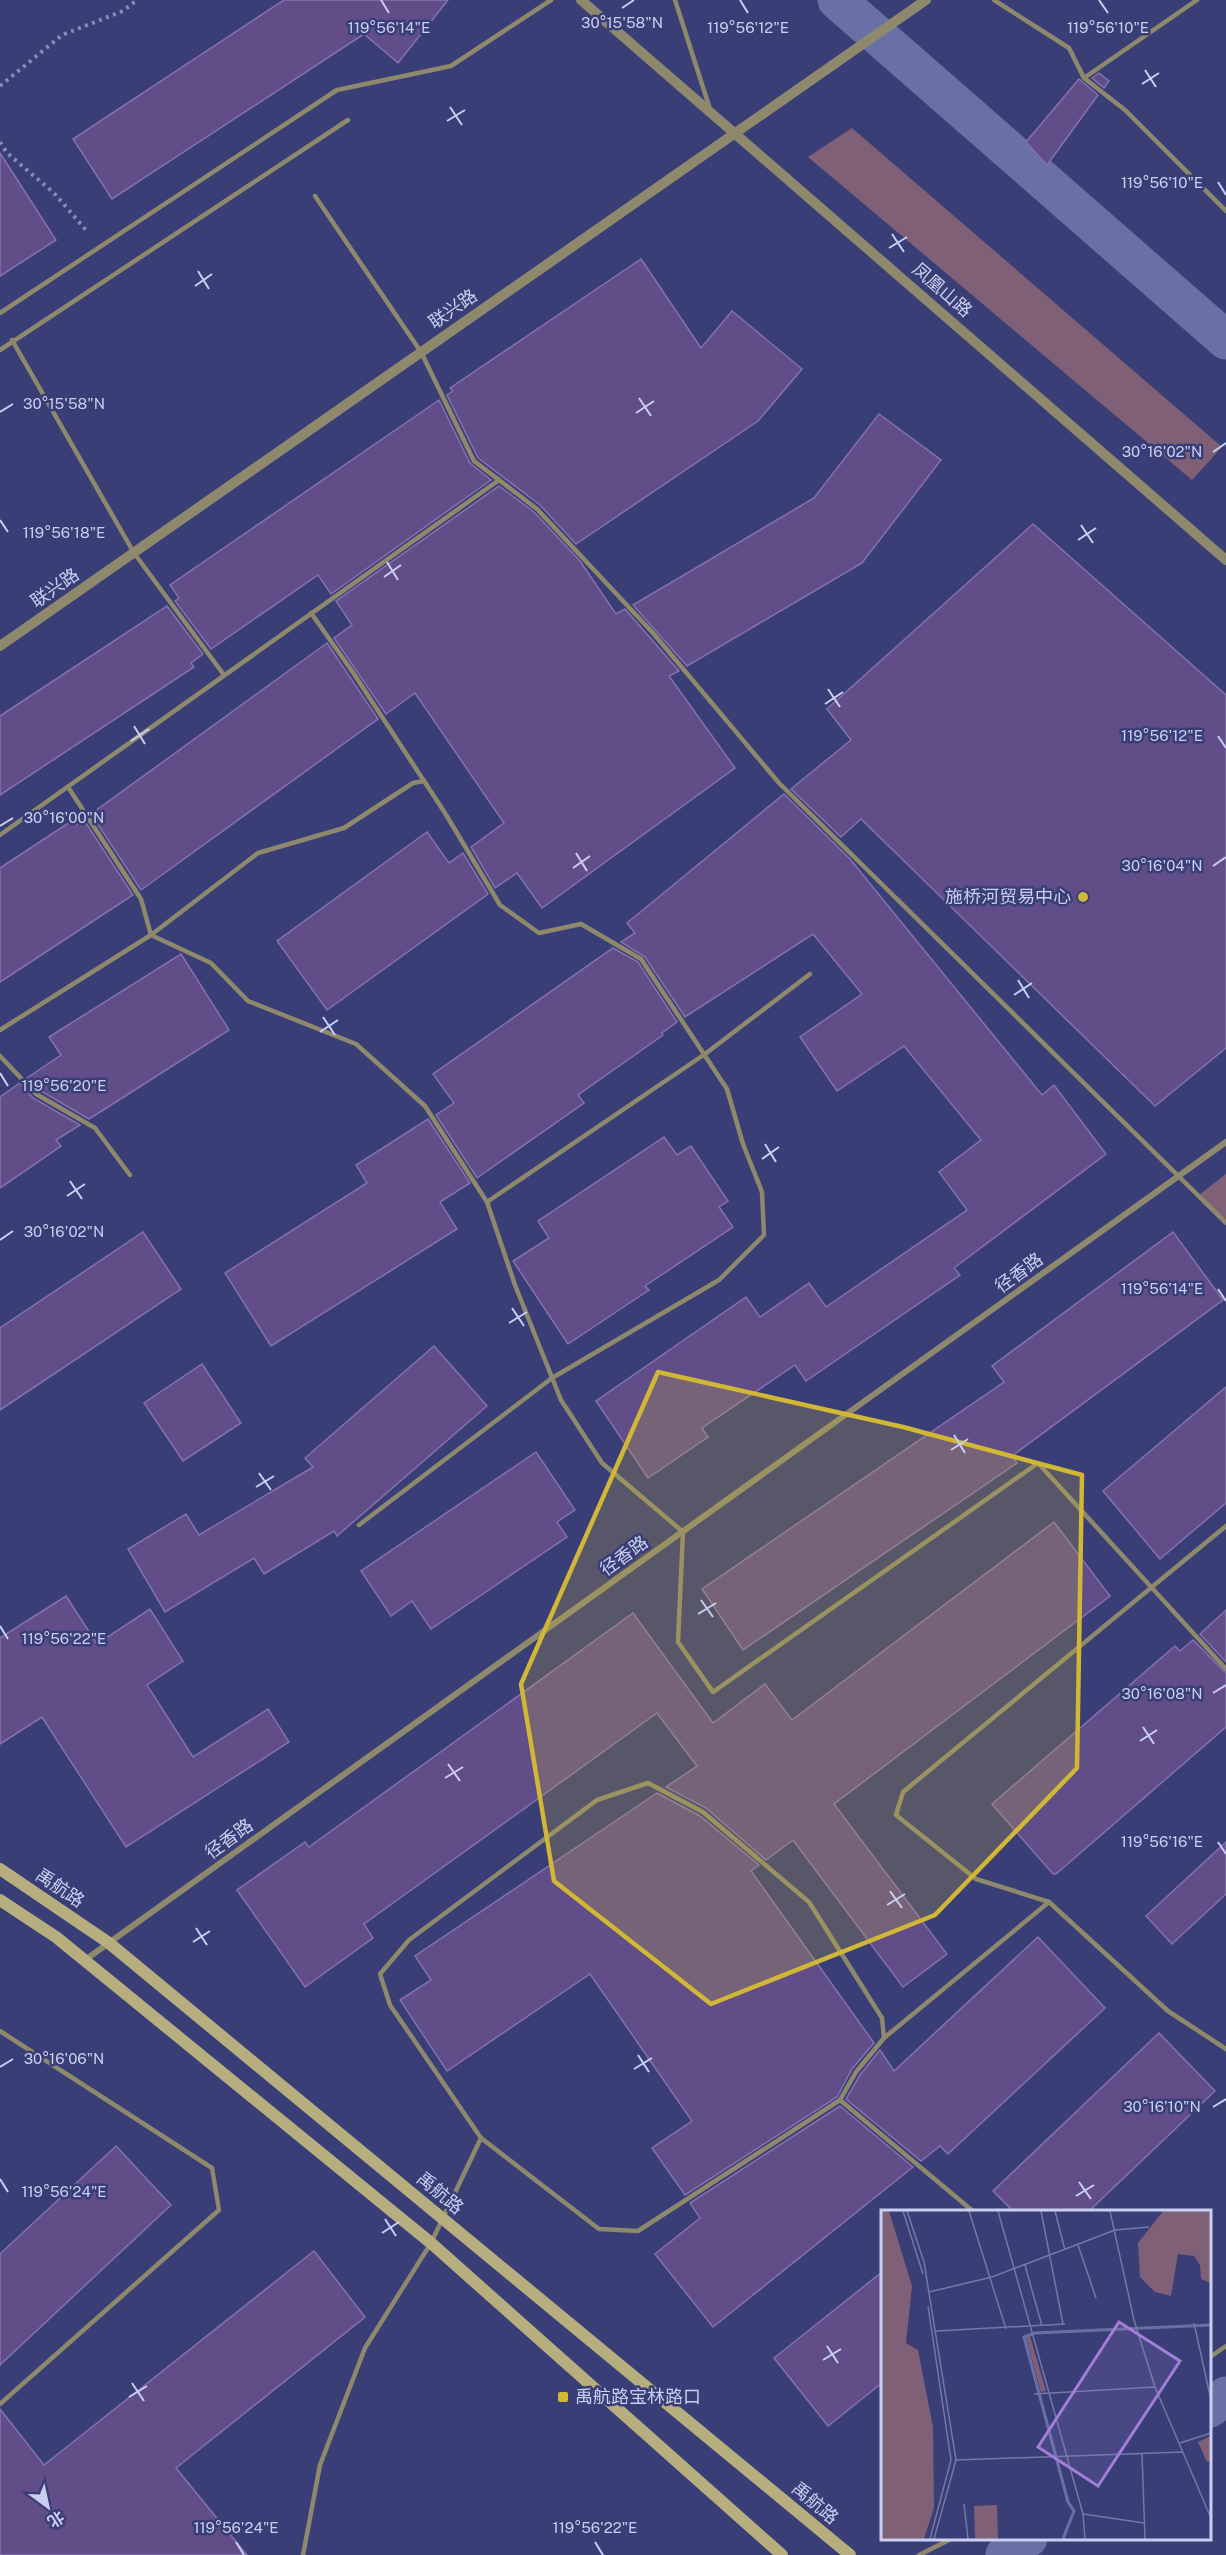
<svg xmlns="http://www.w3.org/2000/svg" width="1226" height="2555" font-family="'Public Sans','Noto Sans SC',sans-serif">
	<rect width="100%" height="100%" fill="#3a3e76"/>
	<g fill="#806076">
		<path d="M 852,128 L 1222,447 L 1192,480 L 808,157 Z"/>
		<path d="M 1226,1174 L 1226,1223 L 1199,1195 Z"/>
	</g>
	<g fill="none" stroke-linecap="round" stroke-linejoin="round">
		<g stroke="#6a70a5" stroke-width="39">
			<path d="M 837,0 L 1226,340"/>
			<path d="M 1210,2408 L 1226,2396"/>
			<path d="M 1005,2555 L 1028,2538"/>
		</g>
	</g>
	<g fill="#614e88" stroke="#8471ae" stroke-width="1.5">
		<path d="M 284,0 L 448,0 L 398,63 L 364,34 L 112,199 L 73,139 Z"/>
		<path d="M 1099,73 L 1109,81 L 1104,88 L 1092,78 Z"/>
		<path d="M 1079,79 L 1098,95 L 1047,165 L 1026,142 Z"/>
		<path d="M 0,153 L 56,240 L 0,276 Z"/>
		<path d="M 641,259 L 701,348 L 732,311 L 802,369 L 758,421 L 576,544 L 540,505 L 478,458 L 447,395 L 453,391 L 450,388 Z"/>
		<path d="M 439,400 L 470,463 L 491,480 L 331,594 L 318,575 L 211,649 L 175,601 L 179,598 L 170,585 Z"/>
		<path d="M 879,414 L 941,460 L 862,563 L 687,666 L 633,605 L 814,498 Z"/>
		<path d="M 499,486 L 534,512 L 580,561 L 616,614 L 625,609 L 679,671 L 669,676 L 735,768 L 542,908 L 517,873 L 495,888 L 471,847 L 504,823 L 415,693 L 386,714 L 334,638 L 352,625 L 336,601 Z"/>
		<path d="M 1033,524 L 1226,695 L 1226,1048 L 1155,1106 L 861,819 L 841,837 L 791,789 L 851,740 L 827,709 Z"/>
		<path d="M 167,606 L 203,654 L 191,663 L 194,667 L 0,795 L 0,716 Z"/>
		<path d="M 327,643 L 378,719 L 141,890 L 91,814 Z"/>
		<path d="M 784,794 L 850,859 L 1042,1095 L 1054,1085 L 1106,1154 L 954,1268 L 960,1275 L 806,1381 L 795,1365 L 702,1428 L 708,1437 L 648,1478 L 596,1401 L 746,1297 L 760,1317 L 809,1283 L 826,1307 L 967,1210 L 939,1172 L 981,1140 L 904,1046 L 837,1091 L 800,1037 L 862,994 L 813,934 L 685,1017 L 645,957 L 621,942 L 635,933 L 627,923 Z"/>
		<path d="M 73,820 L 76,825 L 84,820 L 133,895 L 0,982 L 0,868 Z"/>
		<path d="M 427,832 L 449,863 L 463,853 L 488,894 L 327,1010 L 277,941 Z"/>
		<path d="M 613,948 L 638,962 L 677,1022 L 662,1033 L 663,1035 L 578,1095 L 584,1103 L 477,1178 L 436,1115 L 454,1103 L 433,1074 Z"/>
		<path d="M 181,954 L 229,1030 L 89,1119 L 39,1090 L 27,1078 L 61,1055 L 49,1037 Z"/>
		<path d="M 20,1083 L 33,1098 L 80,1125 L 56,1140 L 61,1146 L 0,1188 L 0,1097 Z"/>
		<path d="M 428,1119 L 470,1183 L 440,1202 L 457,1229 L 271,1346 L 225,1273 L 367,1183 L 356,1165 Z"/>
		<path d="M 664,1137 L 677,1155 L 691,1146 L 728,1201 L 719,1207 L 733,1227 L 645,1286 L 649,1290 L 568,1344 L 513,1261 L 549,1238 L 538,1221 Z"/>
		<path d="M 143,1232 L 181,1289 L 0,1410 L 0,1328 Z"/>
		<path d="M 1173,1232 L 1223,1300 L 1012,1456 L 1017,1463 L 743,1650 L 702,1589 L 1004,1382 L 992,1366 Z"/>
		<path d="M 434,1346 L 487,1406 L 337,1536 L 334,1531 L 264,1574 L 254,1558 L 165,1612 L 128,1549 L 186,1514 L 199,1535 L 313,1467 L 305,1458 Z"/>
		<path d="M 202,1364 L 241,1423 L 183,1461 L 144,1403 Z"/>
		<path d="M 1226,1387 L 1226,1503 L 1160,1559 L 1103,1491 Z"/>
		<path d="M 536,1452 L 575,1510 L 557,1522 L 567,1537 L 431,1629 L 412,1601 L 391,1616 L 361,1571 Z"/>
		<path d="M 1054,1522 L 1110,1596 L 834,1804 L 947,1954 L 903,1987 L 793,1840 L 766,1860 L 706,1808 L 666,1787 L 697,1766 L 657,1713 L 364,1924 L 373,1938 L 305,1987 L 237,1890 L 305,1842 L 309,1847 L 633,1613 L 713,1723 L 765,1684 L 792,1720 Z"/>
		<path d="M 66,1596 L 97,1644 L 150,1609 L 183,1661 L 147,1685 L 193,1757 L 268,1709 L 289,1742 L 126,1847 L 42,1717 L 0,1744 L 0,1638 Z"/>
		<path d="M 1226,1610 L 1226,1662 L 1200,1634 Z"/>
		<path d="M 1193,1640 L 1226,1673 L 1226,1727 L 1056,1874 L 1053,1874 L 992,1804 L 1175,1646 L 1180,1651 Z"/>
		<path d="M 657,1793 L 700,1816 L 759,1865 L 751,1871 L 874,2043 L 852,2069 L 837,2097 L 685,2195 L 652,2148 L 692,2121 L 590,1974 L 447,2071 L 400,2000 L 431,1980 L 415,1956 Z"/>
		<path d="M 1226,1842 L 1226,1894 L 1172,1944 L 1146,1916 Z"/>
		<path d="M 1038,1937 L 1105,2008 L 948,2154 L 940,2146 L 921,2161 L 846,2099 L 860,2075 L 880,2050 L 894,2071 Z"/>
		<path d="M 1159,2033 L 1215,2091 L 1089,2211 L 1013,2211 L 993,2191 Z"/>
		<path d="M 840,2106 L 913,2167 L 713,2327 L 655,2254 L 700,2218 L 690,2203 Z"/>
		<path d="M 116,2146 L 171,2205 L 0,2365 L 0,2254 Z"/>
		<path d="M 314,2251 L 365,2317 L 176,2468 L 247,2555 L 0,2555 L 0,2409 L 44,2465 Z"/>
		<path d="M 882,2272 L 882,2383 L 828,2426 L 774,2358 Z"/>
	</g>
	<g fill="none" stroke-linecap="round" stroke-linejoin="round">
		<g stroke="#858bb6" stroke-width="4" stroke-dasharray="3 4.5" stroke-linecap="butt">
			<path d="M 0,86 L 62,35 L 123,11 L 137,0"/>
			<path d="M 0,142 L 7,153 L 54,193 L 86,230"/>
		</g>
		<g stroke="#8e896c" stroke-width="4.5">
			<path d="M 675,0 L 709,106"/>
			<path d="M 994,0 L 1069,48 L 1084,78 L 1125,110 L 1226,211"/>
			<path d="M 1084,78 L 1197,0"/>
			<path d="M 315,196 L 421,352 L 474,461 L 537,509 L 653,633 L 779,783 L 1226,1223"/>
			<path d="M 0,313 L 337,90 L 451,66 L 551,0"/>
			<path d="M 12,340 L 134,553 L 224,675"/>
			<path d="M 0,350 L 348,120"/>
			<path d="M 311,613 L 352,671 L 445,813 L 500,905 L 539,933 L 581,924 L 641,959 L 727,1089 L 743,1144 L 762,1192 L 764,1235 L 719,1280 L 552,1378 L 359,1525"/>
			<path d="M 68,787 L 141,899 L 151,935 L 258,853 L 344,828 L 413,783 L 424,781"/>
			<path d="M 0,835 L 499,480"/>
			<path d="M 0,1030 L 151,935 L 211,963 L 248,1001 L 356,1044 L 425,1106 L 487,1202 L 515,1285 L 561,1400 L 602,1463 L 683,1532 L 678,1642 L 713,1692 L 1038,1463 L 1226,1669"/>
			<path d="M 0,1056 L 36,1094 L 95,1128 L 130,1175"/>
			<path d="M 487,1202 L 705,1054 L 810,974"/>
			<path d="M 1226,1526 L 903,1792 L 896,1815 L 976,1879 L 1049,1902 L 1168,2011 L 1226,2049"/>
			<path d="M 0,2031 L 212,2168 L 219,2210 L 0,2404"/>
			<path d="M 884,2038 L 1049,1902"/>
			<path d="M 481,2138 L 599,2229 L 638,2231 L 840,2100"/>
			<path d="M 1210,2357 L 1226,2346"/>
			<path d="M 303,2555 L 320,2465 L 365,2348 L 431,2243 L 481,2138 L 390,2005 L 380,1974 L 409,1940 L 597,1800 L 648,1783 L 703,1812 L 809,1902 L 882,2018 L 884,2038 L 856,2072 L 840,2100 L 974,2212"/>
			<path d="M 919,2555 L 953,2538"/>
		</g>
		<path stroke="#8e896c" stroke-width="6" d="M 85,1960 L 1226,1142"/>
		<g stroke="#8e896c" stroke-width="10">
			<path d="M 581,0 L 1226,560"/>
			<path d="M 0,646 L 926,0"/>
		</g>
		<g stroke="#b7ae7f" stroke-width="12">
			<path d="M 0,1869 L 109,1943 L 850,2555"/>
			<path d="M 0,1900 L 56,1937 L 431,2243 L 782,2555"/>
		</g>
	</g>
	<path fill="#d0b736" fill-opacity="0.2" stroke="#d0b736" stroke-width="4.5" stroke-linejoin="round" d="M 658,1372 L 903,1427 L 1082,1475 L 1077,1768 L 935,1915 L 711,2004 L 554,1881 L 521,1684 Z"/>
	<path fill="none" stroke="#c9cff0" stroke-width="2" d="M 381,0 L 389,13M 740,0 L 748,13M 1099,0 L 1108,13M 622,8 L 634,0M 1145,70 L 1156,87M 1142,84 L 1159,73M 450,107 L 462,125M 447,121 L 465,110M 1218,182 L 1226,195M 892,234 L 904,252M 889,248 L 907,237M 198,271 L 209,289M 195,286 L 212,274M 639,398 L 651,416M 0,412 L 13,404M 636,413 L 654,401M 1213,452 L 1226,443M 0,520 L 8,532M 1081,525 L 1093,543M 1078,540 L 1096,528M 387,562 L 398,580M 384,577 L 401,565M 828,689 L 840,707M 825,704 L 843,692M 134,726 L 145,744M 1218,736 L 1226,748M 131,741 L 149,729M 0,826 L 13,818M 576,853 L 587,871M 1213,866 L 1226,857M 573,868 L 590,856M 1018,980 L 1029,998M 1014,995 L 1032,983M 323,1017 L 335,1035M 320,1032 L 338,1020M 0,1073 L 8,1086M 765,1144 L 776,1162M 762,1159 L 779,1147M 70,1181 L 82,1199M 67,1196 L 85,1184M 0,1240 L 13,1231M 1218,1289 L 1226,1301M 512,1308 L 524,1326M 509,1323 L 527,1312M 954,1435 L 965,1453M 951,1450 L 968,1439M 259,1473 L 271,1490M 256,1487 L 274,1476M 701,1600 L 713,1617M 698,1614 L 716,1603M 0,1626 L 8,1639M 1213,1693 L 1226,1685M 1143,1727 L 1154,1744M 1140,1741 L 1157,1730M 448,1764 L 460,1781M 445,1778 L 463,1767M 1218,1842 L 1226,1854M 890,1891 L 902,1908M 887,1905 L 905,1894M 196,1928 L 207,1945M 193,1942 L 210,1931M 638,2055 L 649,2072M 0,2067 L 13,2059M 634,2069 L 652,2058M 1213,2107 L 1226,2099M 0,2179 L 8,2192M 1079,2182 L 1091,2199M 1076,2196 L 1094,2185M 385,2219 L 396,2236M 382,2233 L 399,2222M 827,2346 L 838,2363M 823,2360 L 841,2349M 132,2383 L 144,2401M 129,2397 L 147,2386M 236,2542 L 244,2555M 595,2542 L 603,2555"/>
	<g fill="#d0b736" stroke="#3a3e76" stroke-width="2">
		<circle cx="1083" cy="897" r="6"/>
		<rect x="557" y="2391" width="12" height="12" rx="3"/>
	</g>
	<g text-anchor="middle" stroke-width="5" stroke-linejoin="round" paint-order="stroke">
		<g font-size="18" fill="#c9cff0" stroke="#3a3e76">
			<text transform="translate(942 290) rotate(41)" y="6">凤凰山路</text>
			<text transform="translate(453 309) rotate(-35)" y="6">联兴路</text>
			<text transform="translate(55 588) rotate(-35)" y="6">联兴路</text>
			<text transform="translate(1019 1273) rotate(-36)" y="6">径香路</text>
			<text transform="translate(624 1556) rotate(-36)" y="6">径香路</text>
			<text transform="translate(229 1839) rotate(-36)" y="6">径香路</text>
			<text transform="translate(60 1888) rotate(34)" y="6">禹航路</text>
			<text transform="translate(440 2193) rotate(40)" y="6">禹航路</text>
			<text transform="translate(815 2503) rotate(40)" y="6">禹航路</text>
		</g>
		<g font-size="18" fill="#c9cff0" stroke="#3a3e76" text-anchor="end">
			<text x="1071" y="903">施桥河贸易中心</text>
			<text x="575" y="2403" text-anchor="start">禹航路宝林路口</text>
		</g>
	</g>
	<g transform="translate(881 2210)">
		<rect width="330" height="330" fill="#3a3e76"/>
		<path d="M 0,1 L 8,1 L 31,76 L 25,133 L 37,140 L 52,217 L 53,298 L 43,329 L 0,329 ZM 282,1 L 330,1 L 330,73 L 320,69 L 319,55 L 313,46 L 297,44 L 290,86 L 274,82 L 259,67 L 257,33 ZM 149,126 L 165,181 L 160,182 L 145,128 ZM 330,226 L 330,251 L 326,252 L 317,232 ZM 116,295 L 117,329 L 94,329 L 93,296 Z" fill="#806076"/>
		<path fill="none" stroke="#6a70a5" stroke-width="3" d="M 182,329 L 193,301 L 187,292 L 143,127 L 154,123 L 330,115"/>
		<path fill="none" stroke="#7378a7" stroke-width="1.5" d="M 22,1 L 42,64M 26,1 L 43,52 L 75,250 L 53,329M 88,1 L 125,119M 117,1 L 202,304 L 204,329M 160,1 L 182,114M 174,1 L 184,40M 229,1 L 253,110 L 274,177 L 330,308M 197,35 L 215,88M 144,55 L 161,116M 48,82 L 111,67 L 234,20 L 268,17M 47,96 L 70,250 L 49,329M 313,113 L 330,190M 55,121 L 184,114M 153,184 L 274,177M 299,233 L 330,223M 261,244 L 264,329M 75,250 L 302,242M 83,294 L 87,329M 202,304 L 263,313"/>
		<path fill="#a27ed8" fill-opacity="0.15" stroke="#a27ed8" stroke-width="3" d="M 238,112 L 299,151 L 217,276 L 157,237 Z"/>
		<rect width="330" height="330" fill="none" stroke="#c9cff0" stroke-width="3"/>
	</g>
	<g font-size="15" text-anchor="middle" fill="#c9cff0" stroke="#3a3e76" stroke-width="5" stroke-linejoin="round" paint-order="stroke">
		<text x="622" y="28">30°15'58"N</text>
		<text x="389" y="33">119°56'14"E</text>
		<text x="748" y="33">119°56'12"E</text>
		<text x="1108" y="33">119°56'10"E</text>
		<text x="1162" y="188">119°56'10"E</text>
		<text x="64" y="409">30°15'58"N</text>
		<text x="1162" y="457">30°16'02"N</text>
		<text x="64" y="538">119°56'18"E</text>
		<text x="1162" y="741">119°56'12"E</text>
		<text x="64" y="823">30°16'00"N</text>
		<text x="1162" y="871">30°16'04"N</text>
		<text x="64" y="1091">119°56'20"E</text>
		<text x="64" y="1237">30°16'02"N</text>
		<text x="1162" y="1294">119°56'14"E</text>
		<text x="64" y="1644">119°56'22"E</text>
		<text x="1162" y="1699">30°16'08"N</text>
		<text x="1162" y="1847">119°56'16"E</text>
		<text x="64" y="2064">30°16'06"N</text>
		<text x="1162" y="2112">30°16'10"N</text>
		<text x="64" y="2197">119°56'24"E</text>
		<text x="236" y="2533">119°56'24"E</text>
		<text x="595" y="2533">119°56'22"E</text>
	</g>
	<g transform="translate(48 2507) rotate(147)" stroke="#3a3e76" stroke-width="4.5" paint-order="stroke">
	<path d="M0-4.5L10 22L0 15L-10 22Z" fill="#c9cff0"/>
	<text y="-9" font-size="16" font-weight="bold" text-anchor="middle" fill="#c9cff0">北</text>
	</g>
</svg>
